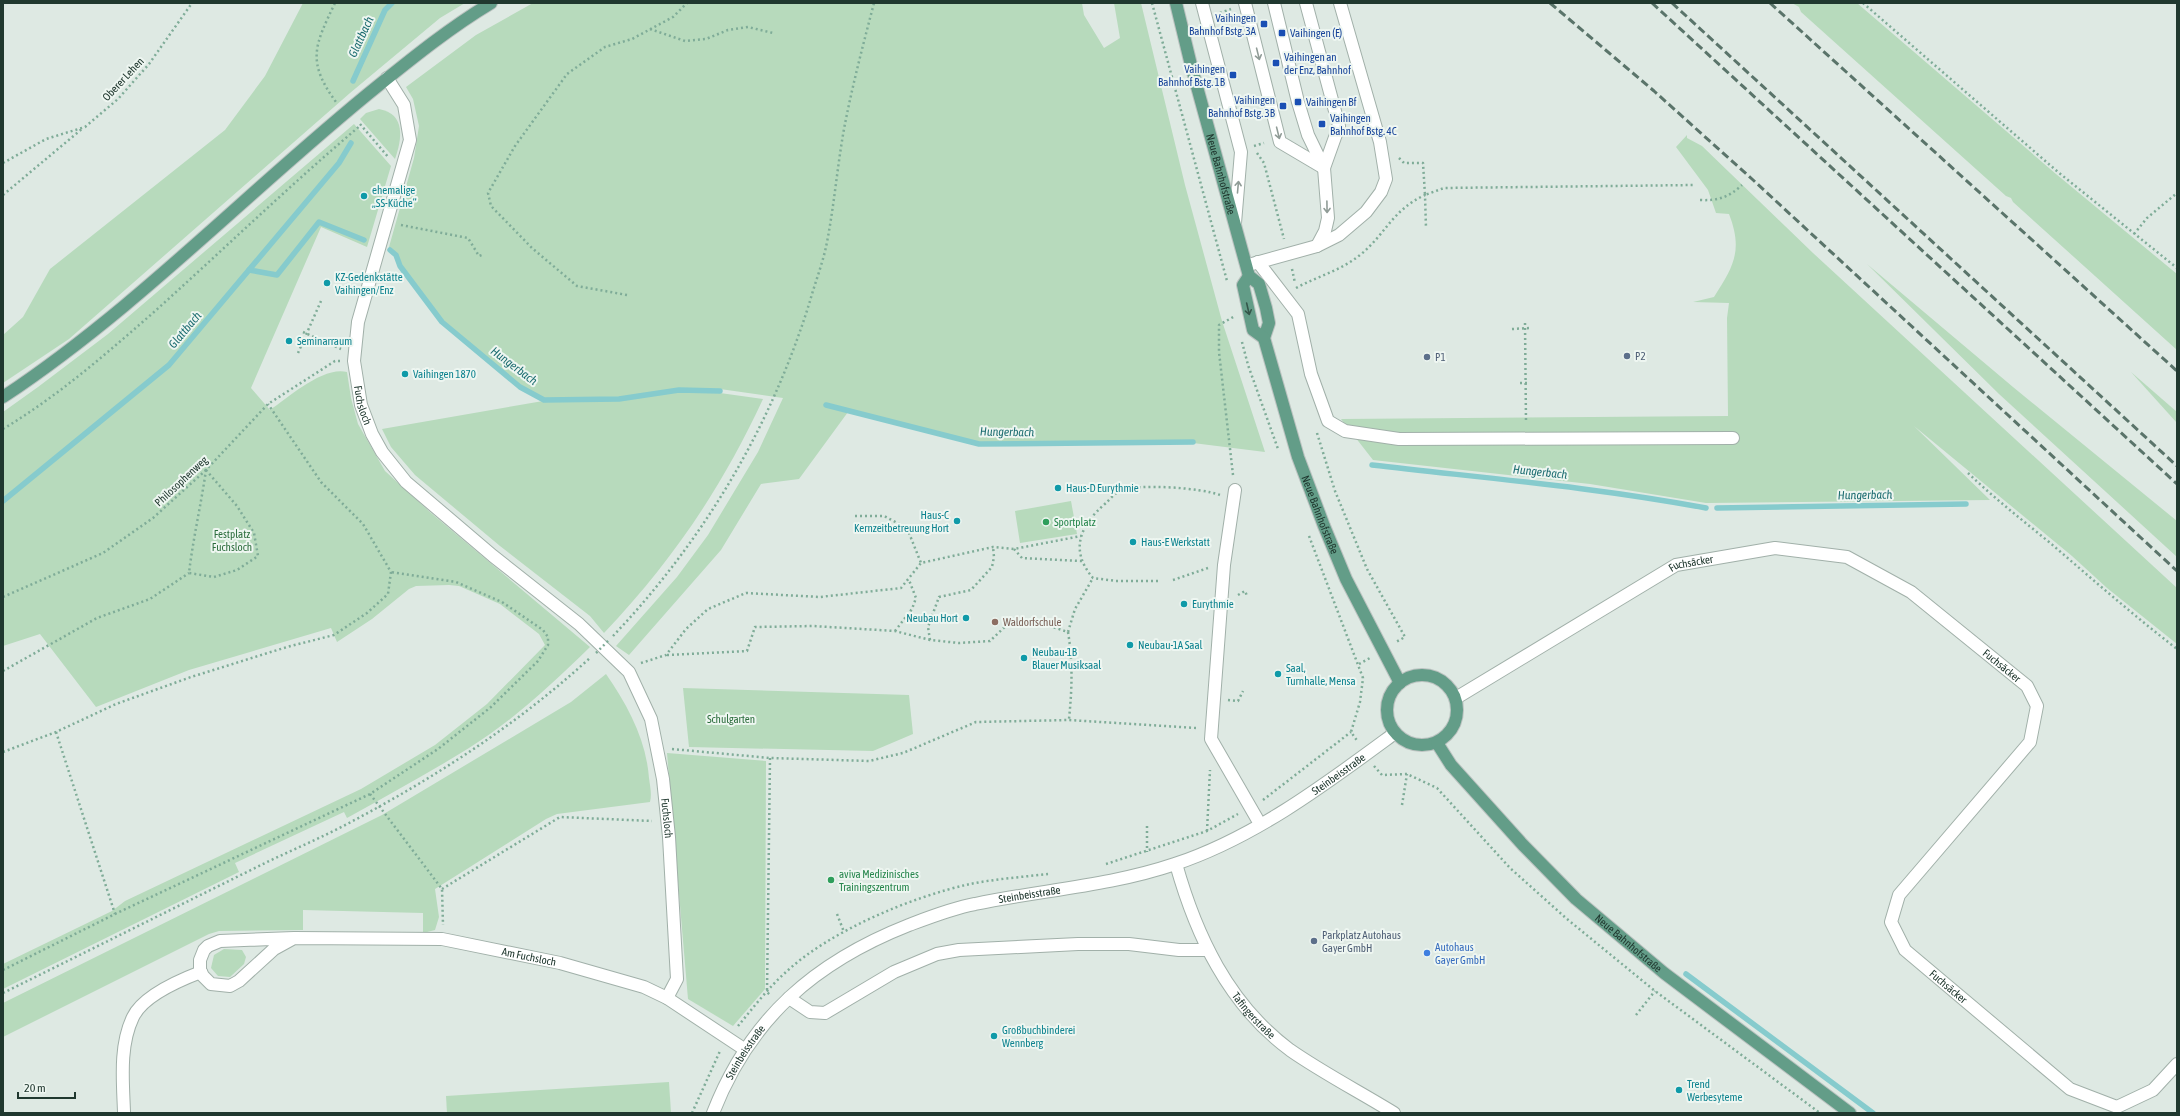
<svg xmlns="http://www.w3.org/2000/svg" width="2180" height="1116" font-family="'Asap Condensed',sans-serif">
	<rect width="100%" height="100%" fill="#dee9e3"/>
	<g fill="#b7dabc">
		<path d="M 303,3 L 465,3 L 440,18 L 350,93 L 69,339 L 3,383 L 3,335 L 23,317 L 50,269 L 225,130 L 265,76 Z"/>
		<path d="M 533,3 L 1082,3 L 1084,15 L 1104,48 L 1120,38 L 1114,3 L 1141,3 L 1185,185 L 1222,321 L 1265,452 L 1193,443 L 979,445 L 848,412 L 799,479 L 761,484 L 721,550 L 629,655 L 616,646 L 677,577 L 708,535 L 758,452 L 783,398 L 720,389 L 678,388 L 619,398 L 545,399 L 521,387 L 443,321 L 401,265 L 397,254 L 389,247 L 414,158 L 419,126 L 413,99 L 406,87 L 476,35 Z"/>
		<path d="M 1792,3 L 1857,3 L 2056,174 L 2177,274 L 2177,350 L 2013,202 L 2011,198 L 2006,196 L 1801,12 L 1799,7 Z"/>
		<path d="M 379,109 C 406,114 402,139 395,159 L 360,119 L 366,113 Z"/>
		<path d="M 354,124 L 391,166 L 367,247 L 321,227 L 251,388 L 270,410 C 289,397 323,366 347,372 L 351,398 L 358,424 L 385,471 L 431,513 L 590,647 C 552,684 514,720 469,748 C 429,773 388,795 347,818 L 344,812 L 235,863 L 239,872 L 3,989 L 3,964 L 112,911 L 125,901 L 361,789 L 435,745 L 487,704 L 545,645 L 539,634 L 500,604 L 459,586 L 449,585 L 416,586 L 409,589 L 372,619 L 337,642 L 331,628 L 189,670 L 96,707 L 40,634 L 3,646 L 3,412 L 38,387 L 108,334 Z"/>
		<path d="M 1687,135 L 1687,138 L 1702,146 L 1813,253 L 2177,588 L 2177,644 L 2107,588 L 2072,556 L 1914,426 L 1990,500 L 1706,503 L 1590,484 L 1373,460 L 1341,419 L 1728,416 L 1727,318 L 1729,303 L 1693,302 L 1714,297 C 1734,266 1743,250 1729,214 L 1716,213 L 1708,190 L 1676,147 Z"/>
		<path d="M 1867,264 L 2013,387 L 2177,521 L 2177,557 L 1999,394 Z"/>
		<path d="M 2131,372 L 2177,412 L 2177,423 Z"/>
		<path d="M 679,391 L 720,393 L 763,399 C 721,489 673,560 604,633 L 590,616 L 500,546 L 415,475 L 391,447 L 382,429 L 543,401 L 619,401 Z"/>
		<path d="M 1071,501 L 1077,534 L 1020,543 L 1015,511 Z"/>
		<path d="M 606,674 C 628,706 646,739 649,778 C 650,786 652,794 650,802 L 557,814 L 546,819 L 435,889 L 439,917 L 435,930 L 423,933 L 423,913 L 303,910 L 303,930 L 219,931 L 209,934 L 3,1037 L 3,1003 L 382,815 L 571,702 Z"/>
		<path d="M 683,688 L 909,695 L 913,734 L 873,751 L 689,747 Z"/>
		<path d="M 667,753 L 766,761 L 765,989 L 733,1026 L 688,999 Z"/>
		<path d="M 224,949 L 242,950 L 246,957 L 244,964 L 230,977 L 218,976 L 211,968 L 214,955 Z"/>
		<path d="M 669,1082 L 671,1113 L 447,1113 L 446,1096 Z"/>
	</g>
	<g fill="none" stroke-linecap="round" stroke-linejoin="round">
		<g stroke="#86cbcd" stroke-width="5.5">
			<path d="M 353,81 L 385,10 L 392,3"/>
			<path d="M 390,250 L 396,255 L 400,266 L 442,322 L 520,387 L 544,400 L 619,399 L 679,390 L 720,391"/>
			<path d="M 249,270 L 277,275 L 319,222 L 364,240"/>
			<path d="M 826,405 L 979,444 L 1193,442"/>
			<path d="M 1372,465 C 1483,478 1595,487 1706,508"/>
			<path d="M 3,501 L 169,365 L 339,163 L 351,143"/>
			<path d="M 1717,508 L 1966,504"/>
			<path d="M 1686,974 L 1873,1113"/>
		</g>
		<g stroke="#a1b0a9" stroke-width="14">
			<g id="minor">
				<path d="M 1202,3 L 1241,152 L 1235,223"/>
				<path d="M 1245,3 L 1280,142 L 1324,168"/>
				<path d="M 1274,3 L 1298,102 L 1308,135 L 1324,168 L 1328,218 L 1325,231 L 1317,246"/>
				<path d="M 1306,3 L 1339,126 L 1324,168"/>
				<path id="s1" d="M 387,78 L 404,105 L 410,140 L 358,322 L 354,361 L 361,405 L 372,434 L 382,452 L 406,482 L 493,556 L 579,624 L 629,672 L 651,719 L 663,779 L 669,837 L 677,979 L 667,998"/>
				<path d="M 1258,262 L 1298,314 L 1311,374 L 1328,421 L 1345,431 L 1399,439 L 1733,438"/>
				<path d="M 1252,264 L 1317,246 L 1339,235 L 1366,212 L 1381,192 L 1386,179 L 1380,142 L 1340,3"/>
				<path d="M 1235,490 L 1224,565 L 1211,739 L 1260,824"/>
				<path id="s2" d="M 1456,698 L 1676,565 L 1775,548 L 1847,557 L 1911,592 L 2027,686 L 2037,706 L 2030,742 L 1899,895 L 1891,922 L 1905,950 L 2070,1089 L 2117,1107 L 2153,1090 L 2177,1064"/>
				<path id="s3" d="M 1176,864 C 1196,935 1228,1004 1290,1050 C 1323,1073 1360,1092 1394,1113"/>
				<path id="s4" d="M 294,938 L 274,949 L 239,981 L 230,986 L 211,984 L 203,976 L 200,970 L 200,960 L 204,950 L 208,946 L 220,941 L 294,938 L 442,939 L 560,963 L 644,987 L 667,998 L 744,1049"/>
				<path d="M 789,998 L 810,1012 L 825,1013 L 894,972 L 937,954 L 959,950 L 1078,944 L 1129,944 L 1179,950 L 1207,950"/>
				<path d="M 124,1112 C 123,1082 119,1046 133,1017 C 143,996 180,980 201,972"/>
				<path id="s5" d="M 713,1113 C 750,1018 815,962 909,925 C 930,917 953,908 975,904 C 1042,890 1110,886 1175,864 C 1256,837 1327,783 1395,733"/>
			</g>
		</g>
		<g stroke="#bcc3c1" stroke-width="14">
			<g id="major">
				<path id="s6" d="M 1176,3 L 1191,65 L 1249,276 L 1259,284 L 1266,308 L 1269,323 L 1264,338 L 1298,457 L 1324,526 L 1346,579 L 1400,683"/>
				<path d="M 1249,276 L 1243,285 L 1253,330 L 1264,338"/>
				<path d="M 3,397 C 139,307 252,187 379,85 C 415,56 451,27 491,3"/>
				<circle cx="1422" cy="710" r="35"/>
				<path id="s7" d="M 1437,743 L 1451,765 L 1523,845 L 1576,899 L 1664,973 L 1850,1113"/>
			</g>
		</g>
		<g stroke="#7fac98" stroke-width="2.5" stroke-dasharray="2 3" stroke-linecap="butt">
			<path d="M 335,3 C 315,45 306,61 336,102"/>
			<path d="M 1152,3 L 1227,281"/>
			<path d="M 1863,3 L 2058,172 L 2177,268"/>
			<path d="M 1220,13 L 1231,9"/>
			<path d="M 650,29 L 685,41 L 706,39 L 728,30 L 748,27 L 773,33"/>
			<path d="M 360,124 L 389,158"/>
			<path d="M 1254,146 L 1264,143"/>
			<path d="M 1257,153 L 1264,163 L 1284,239"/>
			<path d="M 1399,158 L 1404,163 L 1423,163 L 1425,195 L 1444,188 L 1695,185"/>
			<path d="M 3,163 L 46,139 L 85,127 L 118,99 L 149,64 L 192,3"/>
			<path d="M 3,195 L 83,128"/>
			<path d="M 1700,200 C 1718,201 1729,197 1742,185"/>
			<path d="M 401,225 L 468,238 L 479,256 L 482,255"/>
			<path d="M 2134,234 L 2147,218 L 2177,193"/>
			<path d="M 1292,269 L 1295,283"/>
			<path d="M 1296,288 C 1318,276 1340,271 1360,255 C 1386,234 1392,210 1425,195 L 1426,228"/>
			<path d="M 627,295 L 577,286 L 532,248 L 491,206 L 488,193 L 515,146 L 567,74 L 605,47 L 632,39 L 673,17 L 687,3"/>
			<path d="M 1525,323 L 1526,423"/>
			<path d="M 303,332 L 341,349"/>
			<path d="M 1242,342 L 1248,365 L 1278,449"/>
			<path d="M 298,353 L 321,301"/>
			<path d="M 3,429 C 58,396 106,354 154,312 C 223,250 290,185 361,125"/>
			<path d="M 1317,433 L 1335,491 L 1367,569 L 1405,637 L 1396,642"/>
			<path d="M 206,470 L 237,506 L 254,533 L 258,556 L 237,570 L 214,577 L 189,573 C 193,539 201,505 206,470 Z"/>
			<path d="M 1968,473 C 1994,498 2021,519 2049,542 C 2091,578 2133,615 2177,649"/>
			<path d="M 1233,475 L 1219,352 L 1219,325 L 1235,316"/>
			<path d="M 855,516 L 884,516 L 907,528 L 921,563"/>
			<path d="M 1309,536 L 1363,678 L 1360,702 L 1351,732 L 1358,742"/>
			<path d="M 1014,549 L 1022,558 L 1082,561"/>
			<path d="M 1173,580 L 1208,568"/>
			<path d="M 1158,581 L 1116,581 L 1093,578 C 1069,550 1080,525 1106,503 C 1110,499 1115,493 1120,491 C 1138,483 1202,488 1220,495"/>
			<path d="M 1238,595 L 1245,591 L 1247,596"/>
			<path d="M 3,597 L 103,553 L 153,518 L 206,470 L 268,404 L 335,361 L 340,361"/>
			<path d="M 895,631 L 912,609 L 916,598 L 909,580"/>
			<path d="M 1068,632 C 1073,662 1072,690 1069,719"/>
			<path d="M 613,636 C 704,540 771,427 810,301 C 815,283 822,265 826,247 C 834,208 837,168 844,129 C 852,87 863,45 874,3"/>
			<path d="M 930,640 L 928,627 L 939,597 L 971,590 L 992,567 L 994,557 L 993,547"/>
			<path d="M 667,655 L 747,651 L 755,627 L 813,626 L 895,631 L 930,640 L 959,643 L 990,641 L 1012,620 L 1037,622 L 1068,632 L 1075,609 L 1093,578"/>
			<path d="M 641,663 L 666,655 L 686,629 L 708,609 L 746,593 L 820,597 L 901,588 L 921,563 L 993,547 L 1014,549 L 1081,536"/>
			<path d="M 1359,664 L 1370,658"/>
			<path d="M 3,671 L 97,618 L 150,599 L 189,573"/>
			<path d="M 1228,700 L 1238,701 L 1243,691"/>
			<path d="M 56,732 L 115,914"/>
			<path d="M 672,749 L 770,758 L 869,761 L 903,753 L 976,722 L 1069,720 L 1196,728"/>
			<path d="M 3,752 L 56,732 L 116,704 L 191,677 L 287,647 L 334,635 L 367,613 L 388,594 L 391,572 L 363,524 L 321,482 L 268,404"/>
			<path d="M 770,758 L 767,992 L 771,996"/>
			<path d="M 1374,766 L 1382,775 L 1407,774 L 1437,788 L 1510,868 L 1567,919 L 1655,991 L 1820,1113"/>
			<path d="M 370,794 L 442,889 L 443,925"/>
			<path d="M 1263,800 L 1351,732"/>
			<path d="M 1402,805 L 1407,774"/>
			<path d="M 1147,826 L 1147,852"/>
			<path d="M 1207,831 L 1210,770"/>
			<path d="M 1106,864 L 1207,831 L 1238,814"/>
			<path d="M 442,889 L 560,817 L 652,821"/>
			<path d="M 837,914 L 844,932"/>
			<path d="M 3,970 L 115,914 L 370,794 L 438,749 L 491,707 L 538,661 L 548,645 L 548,637 L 543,630 L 502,602 L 456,582 L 391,572"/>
			<path d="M 3,993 C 88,951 172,909 257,867 C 287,852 319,839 349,823 C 436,777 518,724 591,657"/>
			<path d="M 1636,1015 L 1655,991"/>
			<path d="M 738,1026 C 753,1008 768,988 786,972 C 830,931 911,897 970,884 C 995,879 1022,877 1048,874"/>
			<path d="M 692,1113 L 720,1051"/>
		</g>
		<use href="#minor" stroke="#fff" stroke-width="12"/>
		<use href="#major" stroke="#639d88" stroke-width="12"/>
		<g stroke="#5a746a" stroke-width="3" stroke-dasharray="8 4" stroke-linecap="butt">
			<path d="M 1550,3 L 1654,91 L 1752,179 L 2177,571"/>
			<path d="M 1652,3 L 2177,484"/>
			<path d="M 1672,3 L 2177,466"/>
			<path d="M 1770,3 L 2177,371"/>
		</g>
		<g stroke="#7fac98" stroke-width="2.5" stroke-dasharray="2 3" stroke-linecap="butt">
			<path d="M 1512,329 L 1530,328"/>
			<path d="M 1520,383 L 1530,383"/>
			<path d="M 596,653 L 610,639"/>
		</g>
	</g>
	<defs><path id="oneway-shaft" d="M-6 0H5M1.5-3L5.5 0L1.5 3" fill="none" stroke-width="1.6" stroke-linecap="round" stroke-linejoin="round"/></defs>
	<g stroke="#909c97">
		<use href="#oneway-shaft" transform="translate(1258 54) rotate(76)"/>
		<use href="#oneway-shaft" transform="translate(1278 133) rotate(76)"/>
		<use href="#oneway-shaft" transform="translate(1238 187) rotate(-85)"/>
		<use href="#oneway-shaft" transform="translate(1327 207) rotate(89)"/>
	</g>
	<use stroke="#34564a" href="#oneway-shaft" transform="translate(1248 309) rotate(77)"/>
	<g fill="#1a4fb4" stroke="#eef6f1" stroke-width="1.5">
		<rect x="1260" y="20" width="8" height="8" rx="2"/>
		<rect x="1278" y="29" width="8" height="8" rx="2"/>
		<rect x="1272" y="59" width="8" height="8" rx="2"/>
		<rect x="1229" y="71" width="8" height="8" rx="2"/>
		<rect x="1294" y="98" width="8" height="8" rx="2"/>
		<rect x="1279" y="102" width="8" height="8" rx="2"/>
		<rect x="1318" y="120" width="8" height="8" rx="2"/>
	</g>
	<g fill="#0f9aa8" stroke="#eef6f1" stroke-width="1.5">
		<circle cx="364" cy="196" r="4"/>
		<circle cx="327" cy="283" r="4"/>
		<circle cx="289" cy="341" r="4"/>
		<circle cx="405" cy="374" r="4"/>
		<circle cx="1058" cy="488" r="4"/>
		<circle cx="957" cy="521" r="4"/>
		<circle cx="1133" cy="542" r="4"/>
		<circle cx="1184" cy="604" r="4"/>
		<circle cx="966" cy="618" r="4"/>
		<circle cx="1130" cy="645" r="4"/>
		<circle cx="1024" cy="658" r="4"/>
		<circle cx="1278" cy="674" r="4"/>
		<circle cx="994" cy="1036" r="4"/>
		<circle cx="1679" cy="1090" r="4"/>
	</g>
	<g fill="#5c6f8a" stroke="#eef6f1" stroke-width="1.5">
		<circle cx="1627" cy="356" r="4"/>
		<circle cx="1427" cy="357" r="4"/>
		<circle cx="1314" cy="941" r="4"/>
	</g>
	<g fill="#2e9e5b" stroke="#eef6f1" stroke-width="1.5">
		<circle cx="1046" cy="522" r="4"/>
		<circle cx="831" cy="880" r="4"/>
	</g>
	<circle fill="#8d6e63" stroke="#eef6f1" stroke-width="1.5" cx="995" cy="622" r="4"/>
	<circle fill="#3f7fe0" stroke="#eef6f1" stroke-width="1.5" cx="1427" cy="953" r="4"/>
	<g text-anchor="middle" stroke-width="4" stroke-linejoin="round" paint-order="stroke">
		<g font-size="11" fill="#164399" stroke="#eef6f1" text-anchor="start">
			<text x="1256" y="22" text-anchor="end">Vaihingen<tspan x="1256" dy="13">Bahnhof Bstg. 3A</tspan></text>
			<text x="1290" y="37">Vaihingen (E)</text>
			<text x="1284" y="61">Vaihingen an<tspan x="1284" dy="13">der Enz, Bahnhof</tspan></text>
			<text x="1225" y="73" text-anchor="end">Vaihingen<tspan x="1225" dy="13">Bahnhof Bstg. 1B</tspan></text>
			<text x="1275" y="104" text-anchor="end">Vaihingen<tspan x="1275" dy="13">Bahnhof Bstg. 3B</tspan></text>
			<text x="1306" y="106">Vaihingen Bf</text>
			<text x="1330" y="122">Vaihingen<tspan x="1330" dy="13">Bahnhof Bstg. 4C</tspan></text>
		</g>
		<g font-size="11" fill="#20382f" stroke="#eef6f1">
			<text transform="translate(123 79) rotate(-47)" y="4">Oberer Lehen</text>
			<text dy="4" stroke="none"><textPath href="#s6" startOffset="177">Neue Bahnhofstraße</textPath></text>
			<text dy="4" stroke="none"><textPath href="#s1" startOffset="341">Fuchsloch</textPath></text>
			<text transform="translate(181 481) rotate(-43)" y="4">Philosophenweg</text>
			<text dy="4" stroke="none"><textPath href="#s6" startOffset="537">Neue Bahnhofstraße</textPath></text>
			<text dy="4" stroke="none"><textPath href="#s2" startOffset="272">Fuchsäcker</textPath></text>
			<text dy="4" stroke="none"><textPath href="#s2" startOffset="620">Fuchsäcker</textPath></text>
			<text dy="4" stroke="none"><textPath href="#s5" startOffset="741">Steinbeisstraße</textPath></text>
			<text dy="4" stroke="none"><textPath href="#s1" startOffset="876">Fuchsloch</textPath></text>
			<text dy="4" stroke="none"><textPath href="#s5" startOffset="405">Steinbeisstraße</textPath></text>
			<text dy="4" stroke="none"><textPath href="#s7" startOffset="278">Neue Bahnhofstraße</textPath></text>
			<text dy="4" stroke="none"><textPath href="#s4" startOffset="468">Am Fuchsloch</textPath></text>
			<text dy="4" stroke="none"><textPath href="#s2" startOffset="1029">Fuchsäcker</textPath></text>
			<text dy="4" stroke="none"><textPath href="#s3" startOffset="172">Tafingerstraße</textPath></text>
			<text dy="4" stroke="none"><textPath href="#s5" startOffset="69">Steinbeisstraße</textPath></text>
		</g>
		<g font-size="11" fill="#0d838f" stroke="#eef6f1" text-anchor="start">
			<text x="372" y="194">ehemalige<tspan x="372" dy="13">„SS-Küche“</tspan></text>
			<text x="335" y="281">KZ-Gedenkstätte<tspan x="335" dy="13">Vaihingen/Enz</tspan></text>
			<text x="297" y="345">Seminarraum</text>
			<text x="413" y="378">Vaihingen 1870</text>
			<text x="1066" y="492">Haus-D Eurythmie</text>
			<text x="949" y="519" text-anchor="end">Haus-C<tspan x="949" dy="13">Kernzeitbetreuung Hort</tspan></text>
			<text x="1141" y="546">Haus-E Werkstatt</text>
			<text x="1192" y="608">Eurythmie</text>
			<text x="958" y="622" text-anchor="end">Neubau Hort</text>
			<text x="1138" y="649">Neubau-1A Saal</text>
			<text x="1032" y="656">Neubau-1B<tspan x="1032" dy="13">Blauer Musiksaal</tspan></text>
			<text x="1286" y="672">Saal,<tspan x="1286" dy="13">Turnhalle, Mensa</tspan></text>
			<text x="1002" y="1034">Großbuchbinderei<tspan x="1002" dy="13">Wennberg</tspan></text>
			<text x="1687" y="1088">Trend<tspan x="1687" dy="13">Werbesyteme</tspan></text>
		</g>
		<g font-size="11" fill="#4e5e75" stroke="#eef6f1" text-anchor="start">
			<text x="1635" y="360">P2</text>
			<text x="1435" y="361">P1</text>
			<text x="1322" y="939">Parkplatz Autohaus<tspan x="1322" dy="13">Gayer GmbH</tspan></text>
		</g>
		<g font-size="11" fill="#27864d" stroke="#eef6f1" text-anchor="start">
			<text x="1054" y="526">Sportplatz</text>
			<text x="839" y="878">aviva Medizinisches<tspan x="839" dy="13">Trainingszentrum</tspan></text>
		</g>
		<g font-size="11" fill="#2c6d3d" stroke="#eef6f1">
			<text x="232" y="538">Festplatz<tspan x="232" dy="13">Fuchsloch</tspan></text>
			<text x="731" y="723">Schulgarten</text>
		</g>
		<g font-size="11" fill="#785e54" stroke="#eef6f1" text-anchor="start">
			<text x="1003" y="626">Waldorfschule</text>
		</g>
		<g font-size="11" fill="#366cbe" stroke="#eef6f1" text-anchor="start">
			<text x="1435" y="951">Autohaus<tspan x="1435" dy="13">Gayer GmbH</tspan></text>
		</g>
		<g font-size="12" font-style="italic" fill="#1d6d71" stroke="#eef6f1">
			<text transform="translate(361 37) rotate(-65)" y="4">Glattbach</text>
			<text transform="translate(185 330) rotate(-50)" y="4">Glattbach</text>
			<text transform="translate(514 366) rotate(37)" y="4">Hungerbach</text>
			<text transform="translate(1007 432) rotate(1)" y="4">Hungerbach</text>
			<text transform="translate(1540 472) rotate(6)" y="4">Hungerbach</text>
			<text transform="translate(1865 495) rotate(-1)" y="4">Hungerbach</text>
		</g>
	</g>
	<rect width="2180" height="1116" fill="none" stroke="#20382f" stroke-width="8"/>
	<path d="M18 1092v6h57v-6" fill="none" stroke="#20382f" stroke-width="2"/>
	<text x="24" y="1092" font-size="12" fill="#20382f" stroke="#eef6f1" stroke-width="3" paint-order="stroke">20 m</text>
</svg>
